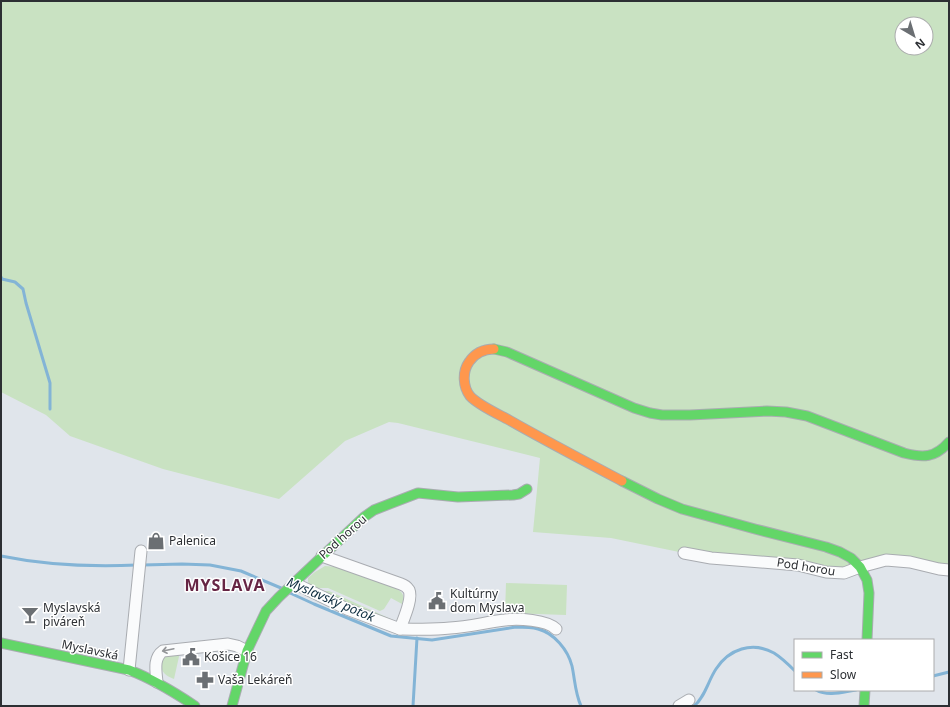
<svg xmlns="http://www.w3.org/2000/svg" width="950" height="707" font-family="'Noto Sans',sans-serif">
	<rect width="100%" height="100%" fill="#e0e5eb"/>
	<g fill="#c9e2c2" fill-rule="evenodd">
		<path d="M 1,1 L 949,1 L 949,570 L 886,560 L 844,573 L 684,553 L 611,538 L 533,532 L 540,458 L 398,423 L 389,422 L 345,441 L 279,499 L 163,469 L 70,436 L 46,415 L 1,392 ZM 902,24 L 926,24 L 926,48 L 902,48 Z"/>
		<path d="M 325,566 L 338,567 L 395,588 C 403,592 405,595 402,604 L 391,598 L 384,609 L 380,611 L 328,588 L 313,588 L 309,586 L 308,582 L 308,578 L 315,572 Z"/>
		<path d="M 506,583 L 567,585 L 566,615 L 505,613 Z"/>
		<path d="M 319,591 L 329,591 L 393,620 L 389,621 Z"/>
		<path d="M 180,652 L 174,679 C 166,676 160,672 162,663 C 163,661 163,659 165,657 C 168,654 176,653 180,652 Z"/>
	</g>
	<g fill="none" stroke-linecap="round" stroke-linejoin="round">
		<g stroke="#83b4d6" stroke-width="3">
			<path d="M 1,277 L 2,279 L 15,282 L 23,289 L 26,303 L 50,383 L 50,409"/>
			<path d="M 1,556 C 45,565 92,567 137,565"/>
			<path d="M 143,565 L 182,564 L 210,565 L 241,571 L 281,588"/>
			<path d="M 290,593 L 314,604 L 391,636 L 432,640 L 516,627 C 523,627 531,627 538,629 C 554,633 568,650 572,666 C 575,680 575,693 581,706"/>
			<path d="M 933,676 L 949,672"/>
			<path d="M 816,690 C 828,697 843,692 856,690"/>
			<path d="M 413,706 L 417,638"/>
			<path d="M 694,706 C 705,697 708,681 716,669 C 729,649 752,641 774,653 C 782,658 789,665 795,671"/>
		</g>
		<g stroke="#a9acb1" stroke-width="13">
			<g id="street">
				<path d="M 684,553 L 711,558 L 798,565 L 826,572 L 844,573 L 860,567 L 886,560 L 910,562 L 939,569 L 949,570"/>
				<path d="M 294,583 L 347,609 L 400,629 C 403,620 413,599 409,590 C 407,587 404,585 401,584 L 322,556"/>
				<path d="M 400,629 C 417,629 433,630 450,628 C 469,627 487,622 505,620 C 518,618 547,620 556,629"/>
				<path d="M 129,670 L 141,551"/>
				<path d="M 157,682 C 156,671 153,658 163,651 L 228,644 L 237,646 L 247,651"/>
				<path d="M 679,706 L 689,700"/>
			</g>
		</g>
		<g stroke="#a9acb1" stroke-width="11">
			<g id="fast">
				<path d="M 494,349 L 507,352 L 634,408 L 650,413 L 662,415 L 690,415 L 767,411 L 786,412 L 807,416 L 904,453 C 923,458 935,458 949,442"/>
				<path d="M 622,481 L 658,499 L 682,509 L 755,529 L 826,547 L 840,552 L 851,558 L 860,567 L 867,580 L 869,593 L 867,640"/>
				<path d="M 1,643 L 129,670 C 153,679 174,692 195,706"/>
				<path d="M 232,706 L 247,651 L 266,611 L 279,597 L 364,517 L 374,510 L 418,493 L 458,497 L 513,495 L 519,494 L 527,489"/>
				<path d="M 864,706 L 865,690"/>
			</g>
		</g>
		<g stroke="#a9acb1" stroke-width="11">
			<path id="slow" d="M 494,349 C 483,349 475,353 469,362 C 462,372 463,387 470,396 C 478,405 498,414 509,420 C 546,441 584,461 622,481"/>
		</g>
		<use href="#street" stroke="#fafbfc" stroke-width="11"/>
		<use href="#fast" stroke="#63d668" stroke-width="9"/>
		<use href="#slow" stroke="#ff974d" stroke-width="9"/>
	</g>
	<defs><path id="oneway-shaft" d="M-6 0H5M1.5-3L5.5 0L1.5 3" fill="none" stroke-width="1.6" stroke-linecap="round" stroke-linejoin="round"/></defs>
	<use stroke="#939598" href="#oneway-shaft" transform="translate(168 650) rotate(168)"/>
	<defs>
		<g id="shop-bare" transform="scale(1.38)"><path d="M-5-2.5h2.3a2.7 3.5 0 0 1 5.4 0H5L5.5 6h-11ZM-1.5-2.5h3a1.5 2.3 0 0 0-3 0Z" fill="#6b6f73" stroke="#fff" stroke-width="2.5" paint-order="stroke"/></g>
		<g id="civic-bare" transform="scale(1.38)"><path d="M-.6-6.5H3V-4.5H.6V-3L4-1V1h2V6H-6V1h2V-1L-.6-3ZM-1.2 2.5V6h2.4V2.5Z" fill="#6b6f73" stroke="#fff" stroke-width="2.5" paint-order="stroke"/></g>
		<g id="bar-bare" transform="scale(1.38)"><path d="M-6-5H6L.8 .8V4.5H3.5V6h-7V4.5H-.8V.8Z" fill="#6b6f73" stroke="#fff" stroke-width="2.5" paint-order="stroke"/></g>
		<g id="pharmacy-bare" transform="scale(1.38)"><path d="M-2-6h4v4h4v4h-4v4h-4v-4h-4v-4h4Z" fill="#6b6f73" stroke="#fff" stroke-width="2.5" paint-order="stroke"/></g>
	</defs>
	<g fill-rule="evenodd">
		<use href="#shop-bare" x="156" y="541"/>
		<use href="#civic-bare" x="437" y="601"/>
		<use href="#bar-bare" x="30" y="615"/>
		<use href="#civic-bare" x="191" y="657"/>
		<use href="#pharmacy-bare" x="205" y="680"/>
	</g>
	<g text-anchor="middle" stroke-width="3" stroke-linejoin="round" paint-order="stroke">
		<g font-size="12" fill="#2c2f33" stroke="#fff">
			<text transform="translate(343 537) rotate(-42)" y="4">Pod horou</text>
			<text transform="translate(806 567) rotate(9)" y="4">Pod horou</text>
			<text transform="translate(90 650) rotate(12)" y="4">Myslavská</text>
		</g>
		<g font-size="12" fill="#2c2f33" stroke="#fff" text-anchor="start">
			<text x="169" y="545">Palenica</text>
			<text x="450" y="598">Kultúrny<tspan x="450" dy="14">dom Myslava</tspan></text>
			<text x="43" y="612">Myslavská<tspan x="43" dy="14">piváreň</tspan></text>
			<text x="204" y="661">Košice 16</text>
			<text x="218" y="684">Vaša Lekáreň</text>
		</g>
		<g font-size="13" font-style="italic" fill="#0d2c3f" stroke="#fff">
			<text transform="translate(331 599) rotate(23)" y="5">Myslavský potok</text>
		</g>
		<g font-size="16" font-weight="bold" letter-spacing="1" fill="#662544" stroke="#fff">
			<text x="225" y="591">MYSLAVA</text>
		</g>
	</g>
	<rect width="950" height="707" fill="none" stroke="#2c2f33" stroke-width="4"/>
	<rect x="794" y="639" width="140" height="52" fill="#ffffff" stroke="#abacad"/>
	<rect x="802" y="652" width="20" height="6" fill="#63d668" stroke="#abacad"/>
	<text x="830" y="659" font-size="12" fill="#2c2f33">Fast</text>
	<rect x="802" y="672" width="20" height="6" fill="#ff974d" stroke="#abacad"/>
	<text x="830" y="679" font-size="12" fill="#2c2f33">Slow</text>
	<g transform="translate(914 36) rotate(142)"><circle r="19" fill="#ffffff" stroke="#abacad"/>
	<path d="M0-3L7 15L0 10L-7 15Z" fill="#6b6f73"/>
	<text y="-6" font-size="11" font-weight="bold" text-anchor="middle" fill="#2c2f33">N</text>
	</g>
</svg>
